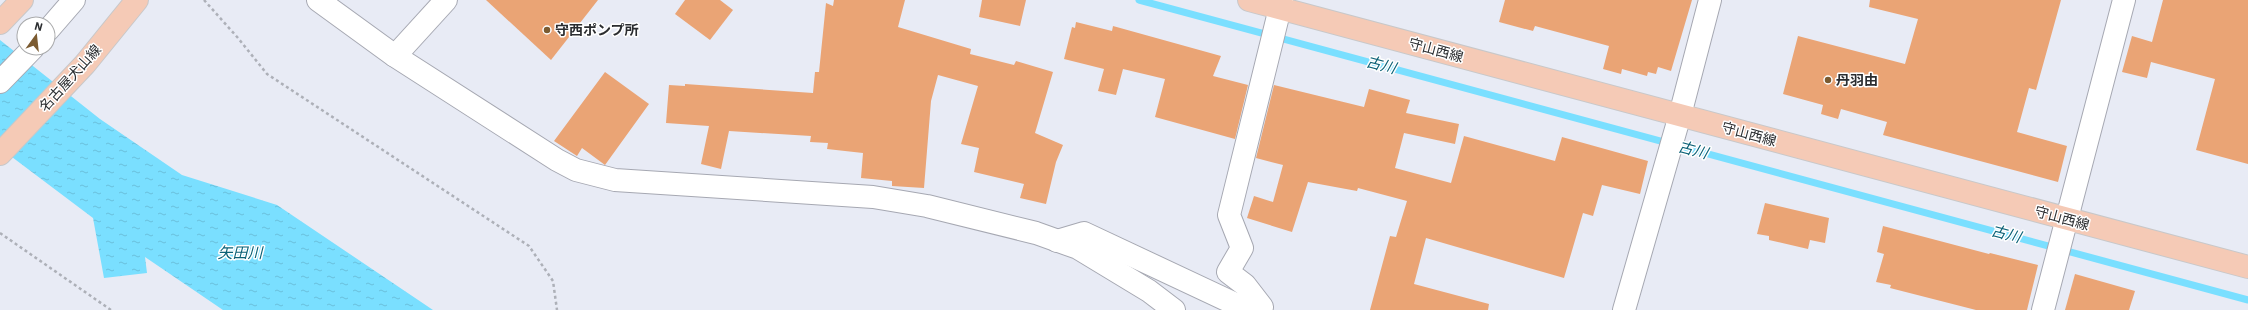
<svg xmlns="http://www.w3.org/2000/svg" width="2248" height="310" font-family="'IBM Plex Sans','Noto Sans JP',sans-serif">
	<defs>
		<pattern id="water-ripples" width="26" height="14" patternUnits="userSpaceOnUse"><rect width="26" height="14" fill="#7adfff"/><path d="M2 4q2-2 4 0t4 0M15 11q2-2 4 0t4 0" fill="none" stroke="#6ac0db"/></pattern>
	</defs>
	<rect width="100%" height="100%" fill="#e8ebf5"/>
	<path fill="url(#water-ripples)" d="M 0,40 L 100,119 L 182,175 L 277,205 L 433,310 L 223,310 L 145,257 L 147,273 L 104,278 L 93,218 L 0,148 Z"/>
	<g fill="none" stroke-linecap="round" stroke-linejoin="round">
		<path stroke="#7adfff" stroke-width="7" d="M 1139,0 L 2248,300"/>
	</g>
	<g fill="#eaa475">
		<path d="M 486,0 L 598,0 L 551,60 Z"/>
		<path d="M 685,0 L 720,0 L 733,10 L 710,40 L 675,14 Z"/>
		<path d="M 834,0 L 905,0 L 898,27 L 971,49 L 970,54 L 1014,65 L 1016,61 L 1053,72 L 1035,133 L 1063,145 L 1056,162 L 1046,204 L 1020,198 L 1024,184 L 974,172 L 979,148 L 961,144 L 978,86 L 938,75 L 931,101 L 924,188 L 892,186 L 892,181 L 861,178 L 863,153 L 827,149 L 828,143 L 810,142 L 811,136 L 729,131 L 721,169 L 701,164 L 709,126 L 666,123 L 669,85 L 685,86 L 685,84 L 813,93 L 815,72 L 819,72 L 826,3 L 833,6 Z"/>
		<path d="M 982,0 L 1026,0 L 1020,26 L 979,17 Z"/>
		<path d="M 1505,0 L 1692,0 L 1671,71 L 1658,67 L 1656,74 L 1648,72 L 1647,76 L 1622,69 L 1621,74 L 1603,69 L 1609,46 L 1535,26 L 1533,31 L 1499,22 Z"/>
		<path d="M 1870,0 L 2061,0 L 2036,90 L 2029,88 L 2017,132 L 2067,146 L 2058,182 L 1883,135 L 1887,122 L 1841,109 L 1838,119 L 1821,114 L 1823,105 L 1783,94 L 1798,36 L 1905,64 L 1918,19 L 1869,7 Z"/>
		<path d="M 2163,0 L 2248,0 L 2248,164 L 2196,150 L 2215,79 L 2151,62 L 2147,78 L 2122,72 L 2132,36 L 2152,42 Z"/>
		<path d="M 1076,22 L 1112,31 L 1113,26 L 1221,56 L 1213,76 L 1248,85 L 1235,139 L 1155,117 L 1165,79 L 1123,69 L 1116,95 L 1098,91 L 1104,69 L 1064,59 L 1072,27 L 1075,28 Z"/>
		<path d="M 605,72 L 649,104 L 605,165 L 582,148 L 577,156 L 554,141 Z"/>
		<path d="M 1274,85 L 1364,107 L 1369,89 L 1410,100 L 1406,113 L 1459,124 L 1455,144 L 1404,133 L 1395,168 L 1451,183 L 1464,136 L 1555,161 L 1562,137 L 1648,161 L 1640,194 L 1602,185 L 1593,216 L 1583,213 L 1564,278 L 1426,238 L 1414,284 L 1489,304 L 1488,310 L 1370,310 L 1390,236 L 1396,237 L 1407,201 L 1358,188 L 1357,191 L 1308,182 L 1292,232 L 1247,218 L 1254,196 L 1273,202 L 1283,165 L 1256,158 Z"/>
		<path d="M 1765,203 L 1829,218 L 1825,243 L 1810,240 L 1808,249 L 1769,240 L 1769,236 L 1757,234 Z"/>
		<path d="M 1883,226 L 1989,254 L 1990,253 L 2038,265 L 2027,310 L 1976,310 L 1890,288 L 1891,285 L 1876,282 L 1884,254 L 1877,252 Z"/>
		<path d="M 2075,274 L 2135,291 L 2129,310 L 2065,310 Z"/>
	</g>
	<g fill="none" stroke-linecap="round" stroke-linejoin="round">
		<g stroke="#a6a8b2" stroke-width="24">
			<g id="minor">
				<path d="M 318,0 L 395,56 L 557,160 L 576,170 L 615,180 L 873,197 L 927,206 L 1036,233 L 1078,248 L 1149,291 L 1174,310"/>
				<path d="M 48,30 L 74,0"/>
				<path d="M 395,56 L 446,0"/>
				<path d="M 0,82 L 33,48"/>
				<path d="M 1057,241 L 1084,233 L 1248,310"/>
				<path d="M 1261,310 L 1262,307 L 1245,285 L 1228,272 L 1242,248 L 1229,215 L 1282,0"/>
				<path d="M 1624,310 L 1680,115 L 1710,0"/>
				<path d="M 2043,310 L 2124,0"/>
			</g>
		</g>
		<g stroke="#c8c8c9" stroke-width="24">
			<g id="major">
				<path d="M 1249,0 L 2248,267"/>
				<path d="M 0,23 L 22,0"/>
				<path d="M 0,154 L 85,64 L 137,0"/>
			</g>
		</g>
		<g stroke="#adb0b8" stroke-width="2.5" stroke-dasharray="3 3" stroke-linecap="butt">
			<path d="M 204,0 L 238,38 L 267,74 L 529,246 L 553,281 L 557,310"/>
			<path d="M 0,233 L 111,310"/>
		</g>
		<use href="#minor" stroke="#fff" stroke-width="22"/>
		<use href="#major" stroke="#f5cab6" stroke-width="22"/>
	</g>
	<g fill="#7b5b31" stroke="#fff" stroke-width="1.5">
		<circle cx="547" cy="30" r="4"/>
		<circle cx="1828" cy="80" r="4"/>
	</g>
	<g text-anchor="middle" stroke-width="3" stroke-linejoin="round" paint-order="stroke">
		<g font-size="14" font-weight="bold" fill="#2b2d30" stroke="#fff" text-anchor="start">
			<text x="555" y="35">守西ポンプ所</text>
			<text x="1836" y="85">丹羽由</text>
		</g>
		<g font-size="14" fill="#2b2d30" stroke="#fff">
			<text transform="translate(1436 50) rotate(15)" y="5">守山西線</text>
			<text transform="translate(70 78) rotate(-48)" y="5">名古屋犬山線</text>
			<text transform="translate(1749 134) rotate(15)" y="5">守山西線</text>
			<text transform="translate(2062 218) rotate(15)" y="5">守山西線</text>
		</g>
		<g font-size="15" font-style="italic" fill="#0b6176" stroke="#fff">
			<text transform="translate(1381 65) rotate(15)" y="5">古川</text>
			<text transform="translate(1693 150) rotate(15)" y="5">古川</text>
			<text transform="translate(2006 234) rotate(15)" y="5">古川</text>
			<text x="240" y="258">矢田川</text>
		</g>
	</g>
	<g transform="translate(36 36) rotate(15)"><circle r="19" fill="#ffffff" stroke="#aaabac"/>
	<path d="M0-3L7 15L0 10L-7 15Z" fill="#7b5b31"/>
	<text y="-6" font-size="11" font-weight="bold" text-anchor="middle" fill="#2b2d30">N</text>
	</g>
</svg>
